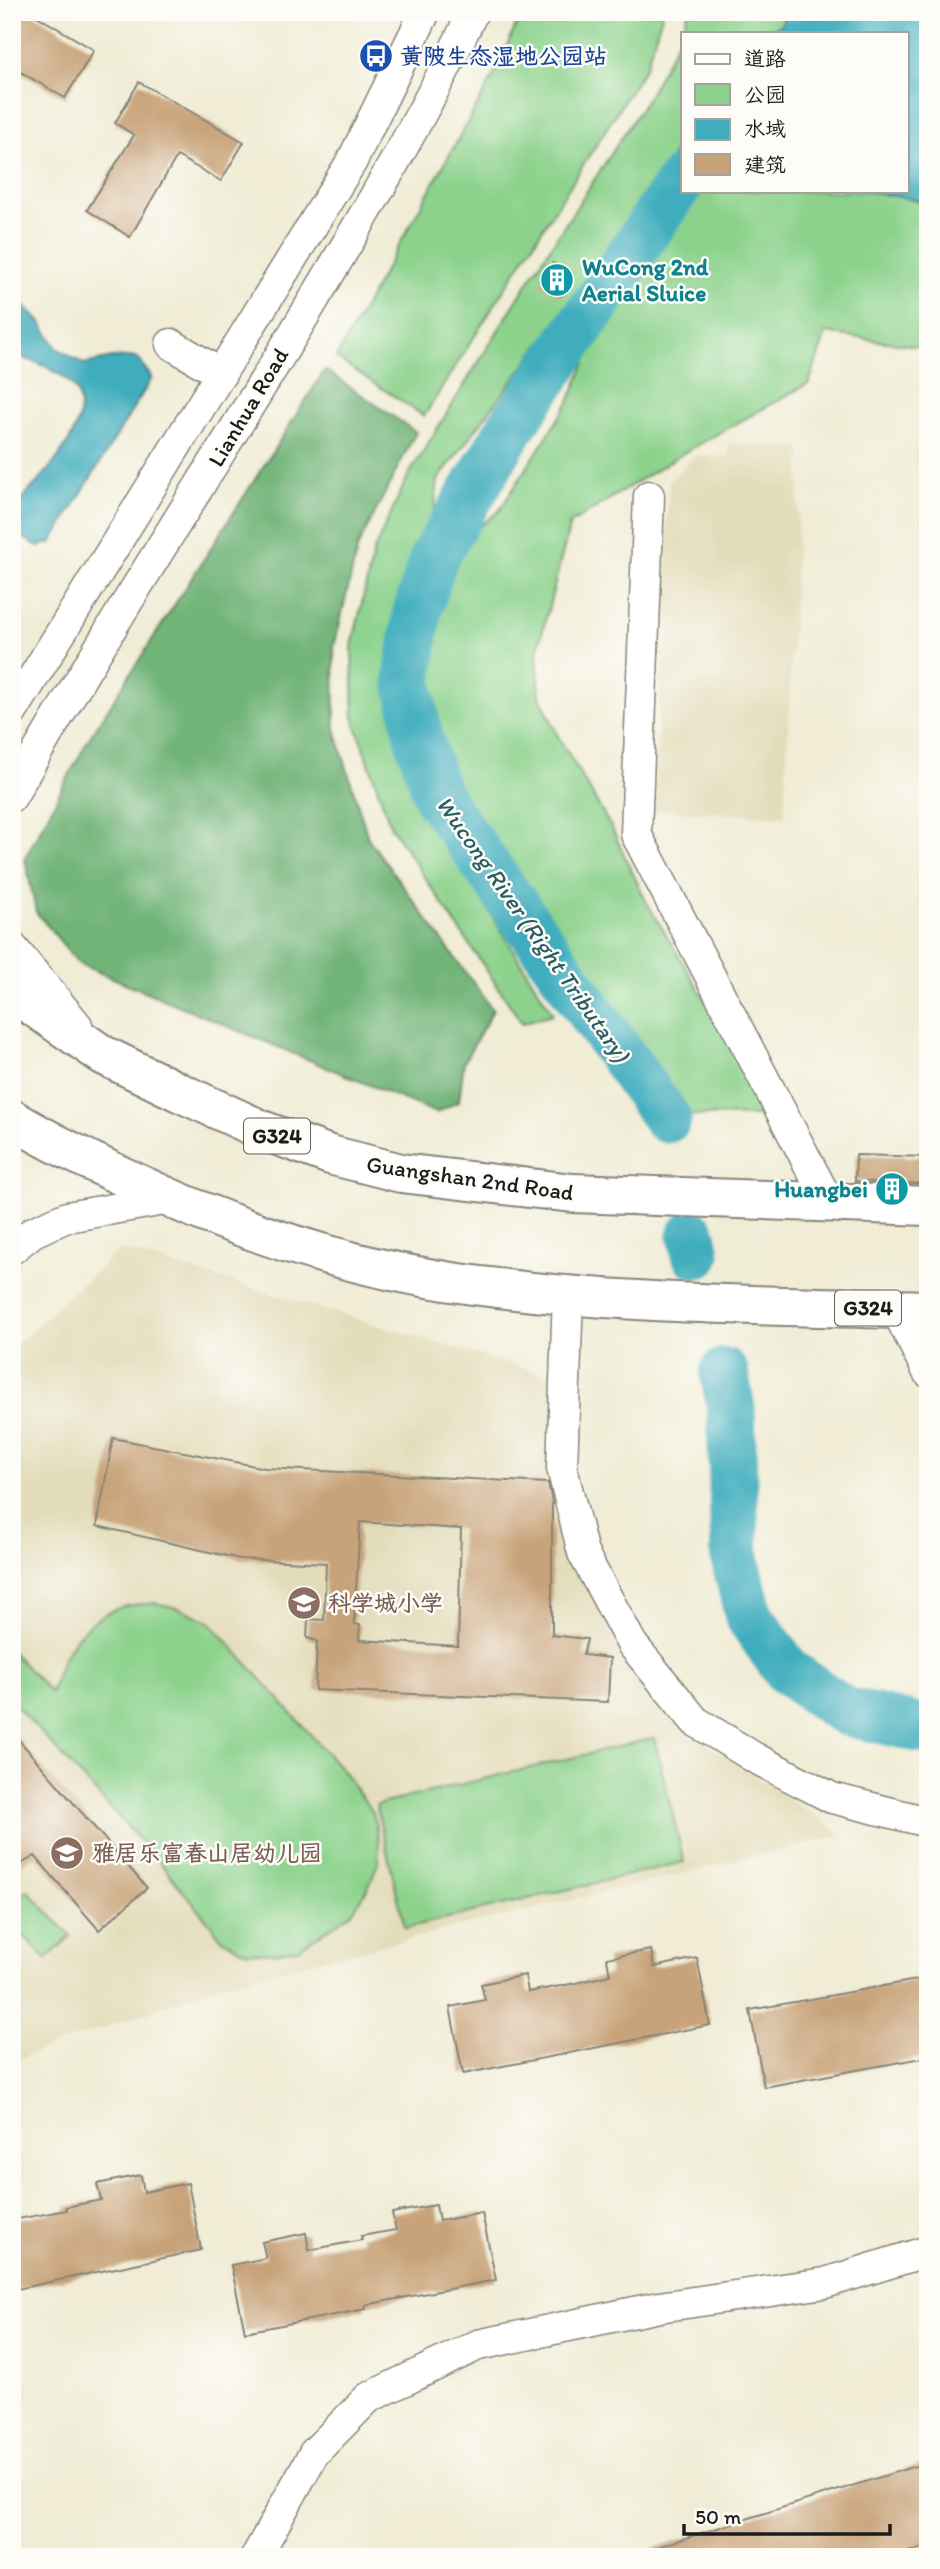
<svg xmlns="http://www.w3.org/2000/svg" width="940" height="2569" font-family="Itim,'LXGW WenKai TC',sans-serif">
	<rect width="100%" height="100%" fill="#fdfcf7"/>
	<filter id="ink" filterUnits="userSpaceOnUse"><feTurbulence type="fractalNoise" baseFrequency=".0143" numOctaves="2"/><feDisplacementMap in="SourceGraphic" scale="14" xChannelSelector="R" yChannelSelector="G"/><feConvolveMatrix kernelMatrix="1 2 1 2 8 2 1 2 1" color-interpolation-filters="sRGB"/></filter>
	<filter id="wash" filterUnits="userSpaceOnUse"><feTurbulence type="fractalNoise" baseFrequency=".00686" numOctaves="4" result="noise"/><feDisplacementMap in="SourceGraphic" scale="28" xChannelSelector="R" yChannelSelector="G"/><feGaussianBlur stdDeviation="1.57" result="paint"/><feColorMatrix in="noise" values="0 0 0 0 0 0 0 0 0 0 0 0 0 0 0 0 0 1.4 0 .05"/><feComposite in="paint" operator="in"/></filter>
	<g filter="url(#wash)">
		<rect width="100%" height="100%" fill="#f0ecd5"/>
		<g fill="#e3dcba">
			<path d="M 730,444 L 801,448 L 784,816 L 654,810 L 669,481 L 694,456 L 729,457 Z"/>
			<path d="M 120,1249 L 554,1377 L 559,1497 L 687,1731 L 843,1835 L 233,1981 L 12,2061 L 12,1348 Z"/>
		</g>
		<g fill="#8cd28c" stroke="#547754" stroke-width="2">
			<path d="M 522,12 L 663,12 L 646,66 L 424,416 L 336,358 L 494,75 Z"/>
			<path d="M 688,12 L 785,12 L 782,24 L 767,33 L 683,33 L 683,140 L 557,321 L 438,480 L 433,521 L 422,544 L 401,622 L 395,690 L 410,768 L 457,859 L 553,1014 L 522,1023 L 391,827 L 354,720 L 352,646 L 374,550 L 408,476 L 535,271 L 648,97 L 682,33 Z"/>
			<path d="M 697,191 L 867,191 L 928,202 L 928,348 L 826,333 L 809,383 L 680,455 L 570,524 L 537,653 L 540,696 L 558,736 L 611,827 L 646,901 L 730,1041 L 762,1116 L 678,1115 L 580,980 L 442,775 L 421,680 L 430,609 L 443,575 L 465,538 L 499,511 L 569,402 L 587,358 L 625,296 Z"/>
			<path d="M 155,1603 L 182,1609 L 210,1622 L 343,1771 L 373,1813 L 379,1841 L 378,1862 L 368,1888 L 352,1913 L 298,1949 L 275,1953 L 247,1952 L 223,1940 L 156,1858 L 12,1701 L 12,1652 L 51,1693 C 62,1654 77,1625 116,1609 C 127,1604 143,1605 155,1603 Z"/>
			<path d="M 654,1738 L 684,1862 L 405,1928 L 376,1805 Z"/>
			<path d="M 27,1890 L 71,1936 L 46,1959 L 12,1923 L 12,1904 Z"/>
		</g>
		<path fill="#71b478" stroke="#46684a" stroke-width="2" d="M 325,370 L 416,432 L 358,546 L 334,647 L 335,729 L 368,838 L 493,1010 L 464,1062 L 459,1101 L 436,1113 L 79,964 L 36,912 L 25,858 L 88,740 Z"/>
		<g fill="#40adbe" stroke="#2e646d" stroke-width="2">
			<path d="M 785,12 L 928,12 L 928,202 L 867,191 L 907,191 L 907,33 L 767,33 L 782,24 Z"/>
			<path d="M 16,298 L 39,320 L 57,348 L 84,364 L 112,358 L 137,357 L 152,378 L 51,543 L 38,546 L 12,532 L 12,509 C 39,480 114,411 62,376 C 49,367 29,358 12,356 L 12,300 Z"/>
		</g>
		<g fill="none" stroke-linecap="round" stroke-linejoin="round">
			<g stroke="#40adbe" stroke-width="49">
				<path d="M 667,1119 L 438,798 L 420,743 L 408,681 L 417,612 L 434,557 L 511,427 L 683,178"/>
				<path d="M 692,1235 L 696,1254"/>
				<path d="M 724,1372 L 731,1408 L 735,1559 L 749,1616 L 787,1671 L 844,1711 L 928,1730"/>
			</g>
		</g>
		<g id="blocks">
			<g fill="#c8a379" fill-rule="evenodd">
				<path d="M 12,12 L 30,12 L 94,50 L 65,98 L 12,67 Z"/>
				<path d="M 139,82 L 244,142 L 221,181 L 177,156 L 130,237 L 87,210 L 134,135 L 115,123 Z"/>
				<path d="M 553,263 L 572,274 L 560,296 L 541,285 Z"/>
				<path d="M 856,1155 L 928,1157 L 928,1184 L 855,1181 Z"/>
				<path d="M 113,1438 L 265,1468 L 548,1483 L 552,1502 L 552,1635 L 587,1639 L 583,1655 L 610,1658 L 608,1702 L 315,1690 L 317,1641 L 307,1638 L 308,1619 L 324,1620 L 326,1563 L 240,1559 L 97,1526 ZM 360,1522 L 461,1529 L 458,1646 L 359,1640 L 360,1625 L 354,1624 Z"/>
				<path d="M 12,1732 L 147,1888 L 99,1930 L 35,1856 L 12,1869 Z"/>
				<path d="M 651,1950 L 654,1967 L 697,1958 L 710,2025 L 463,2074 L 450,2007 L 485,2000 L 481,1984 L 525,1975 L 528,1992 L 576,1983 L 610,1975 L 607,1958 Z"/>
				<path d="M 928,1978 L 928,2057 L 764,2087 L 750,2010 Z"/>
				<path d="M 141,2175 L 144,2192 L 188,2183 L 201,2250 L 12,2290 L 12,2220 L 67,2210 L 66,2207 L 101,2200 L 97,2184 Z"/>
				<path d="M 436,2205 L 439,2221 L 482,2213 L 496,2280 L 365,2305 L 366,2309 L 245,2332 L 231,2265 L 266,2258 L 262,2242 L 306,2233 L 309,2250 L 362,2240 L 361,2236 L 396,2230 L 392,2213 Z"/>
				<path d="M 928,2462 L 928,2546 L 893,2557 L 642,2557 L 641,2552 Z"/>
			</g>
		</g>
	</g>
	<g filter="url(#ink)">
		<use href="#blocks" fill-opacity="0" stroke="#868478" stroke-width="2"/>
		<g fill="none" stroke-linecap="round" stroke-linejoin="round">
			<g stroke="#868478" stroke-width="33">
				<g id="minor">
					<path d="M 171,344 L 221,374"/>
					<path d="M 649,496 L 636,834 L 829,1203"/>
					<path d="M 12,712 L 352,161 L 425,12"/>
					<path d="M 12,796 C 103,635 205,480 301,321 C 362,220 422,119 473,12"/>
					<path d="M 12,947 L 77,1025"/>
					<path d="M 12,1249 L 33,1232 L 67,1217 L 170,1199"/>
					<path d="M 568,1294 L 562,1468 L 583,1553 L 632,1644 L 695,1721 L 755,1758 L 832,1798 L 928,1822"/>
					<path d="M 896,1309 L 928,1372"/>
					<path d="M 256,2557 L 314,2453 L 368,2398 L 478,2345 L 659,2307 L 825,2283 L 928,2251"/>
				</g>
			</g>
			<g stroke="#868478" stroke-width="42">
				<g id="highway">
					<path d="M 12,992 L 103,1055 L 179,1092 L 262,1130 L 330,1155 L 401,1173 L 573,1193 L 928,1206"/>
					<path d="M 12,1119 C 50,1142 90,1161 130,1180 C 232,1228 340,1265 452,1282 C 607,1305 771,1305 928,1310"/>
				</g>
			</g>
			<use href="#minor" stroke="#fff" stroke-width="30"/>
			<use href="#highway" stroke="#fff" stroke-width="38"/>
		</g>
	</g>
	<defs>
		<g id="bus-disc" transform="scale(1.75)"><circle r="9.5" fill="#1a4fb4" stroke="#fdfcf7"/><path d="M-5-6H5V4H4V6H2V4H-2V6H-4V4H-5ZM-3.5-4V0h7V-4ZM-3.5 1.2v1.5H-2V1.2ZM2 1.2v1.5H3.5V1.2Z" fill="#fff"/></g>
		<g id="building-disc" transform="scale(1.75)"><circle r="9.5" fill="#0f9aa8" stroke="#fdfcf7"/><path d="M-4-6H4V6H1V3H-1V6H-4ZM-2.5-4.3h1.7v1.8h-1.7ZM.8-4.3h1.7v1.8H.8ZM-2.5-1h1.7V.8h-1.7ZM.8-1h1.7V.8H.8Z" fill="#fff"/></g>
		<g id="school-disc" transform="scale(1.75)"><circle r="9.5" fill="#8d6e63" stroke="#fdfcf7"/><path d="M0-5L7-2L0 1L-7-2ZM-4 1L0 2.5L4 1V4Q0 6-4 4Z" fill="#fff"/></g>
	</defs>
	<g fill-rule="evenodd">
		<use href="#bus-disc" x="376" y="56"/>
		<use href="#building-disc" x="557" y="280"/>
		<use href="#building-disc" x="892" y="1189"/>
		<use href="#school-disc" x="304" y="1603"/>
		<use href="#school-disc" x="67" y="1853"/>
	</g>
	<g text-anchor="middle" stroke-width="5" stroke-linejoin="round" paint-order="stroke">
		<g fill="#fdfcf7" stroke="#605f5e" stroke-width="2">
			<rect x="244" y="1118.5" width="66" height="35" rx="5"/>
			<rect x="835" y="1290.5" width="66" height="35" rx="5"/>
		</g>
		<g font-size="21" font-weight="bold" fill="#1c1c1c">
			<text x="277" y="1143">G324</text>
			<text x="868" y="1315">G324</text>
		</g>
		<g font-size="23" font-weight="bold" fill="#164399" stroke="#fdfcf7" text-anchor="start">
			<text x="400" y="64">黄陂生态湿地公园站</text>
		</g>
		<g font-size="23" font-weight="bold" fill="#0d838f" stroke="#fdfcf7" text-anchor="start">
			<text x="582" y="275">WuCong 2nd<tspan x="582" dy="26">Aerial Sluice</tspan></text>
			<text x="868" y="1197" text-anchor="end">Huangbei</text>
		</g>
		<g font-size="23" fill="#1c1c1c" stroke="#fdfcf7">
			<text transform="translate(248 407) rotate(-59)" y="8">Lianhua Road</text>
			<text transform="translate(470 1178) rotate(8)" y="8">Guangshan 2nd Road</text>
		</g>
		<g font-size="23" font-weight="bold" fill="#785e54" stroke="#fdfcf7" text-anchor="start">
			<text x="328" y="1611">科学城小学</text>
			<text x="92" y="1861">雅居乐富春山居幼儿园</text>
		</g>
		<g font-size="24" font-style="italic" fill="#2c5d65" stroke="#fdfcf7">
			<text transform="translate(533 929) rotate(55)" y="8">Wucong River (Right Tributary)</text>
		</g>
	</g>
	<rect width="940" height="2569" fill="none" stroke="#fdfcf7" stroke-width="42"/>
	<rect x="681" y="32" width="228" height="161" fill="#fdfcf7" stroke="#a3a29f" stroke-width="2"/>
	<rect x="695" y="54" width="35" height="10" fill="#ffffff" stroke="#a3a29f" stroke-width="2"/>
	<text x="744" y="66" font-size="21" fill="#1c1c1c">道路</text>
	<rect x="695" y="84" width="35" height="21" fill="#8cd28c" stroke="#a3a29f" stroke-width="2"/>
	<text x="744" y="102" font-size="21" fill="#1c1c1c">公园</text>
	<rect x="695" y="119" width="35" height="21" fill="#40adbe" stroke="#a3a29f" stroke-width="2"/>
	<text x="744" y="136" font-size="21" fill="#1c1c1c">水域</text>
	<rect x="695" y="154" width="35" height="21" fill="#c8a379" stroke="#a3a29f" stroke-width="2"/>
	<text x="744" y="172" font-size="21" fill="#1c1c1c">建筑</text>
	<path d="M684 2524v10h206v-10" fill="none" stroke="#1c1c1c" stroke-width="3.5"/>
	<text x="695" y="2524" font-size="21" fill="#1c1c1c" stroke="#fdfcf7" stroke-width="5" paint-order="stroke">50 m</text>
</svg>
